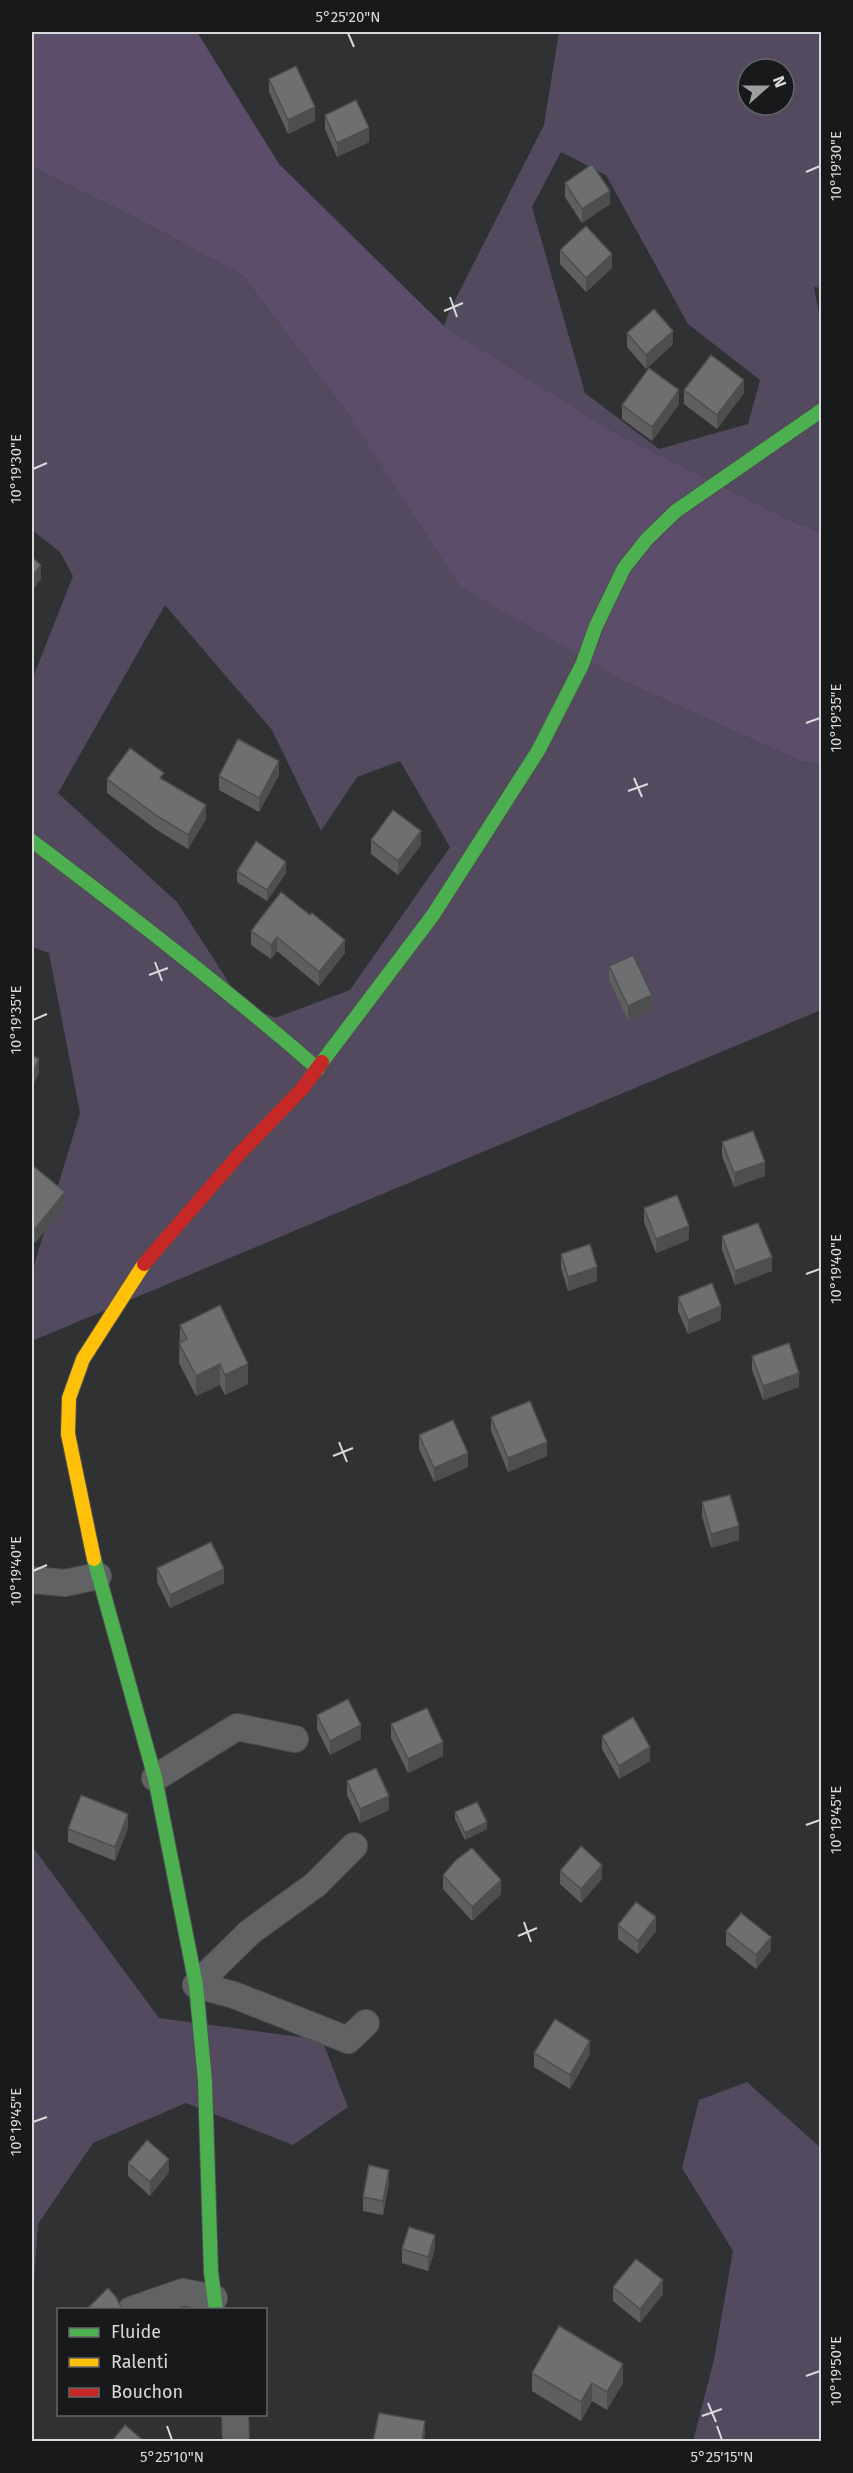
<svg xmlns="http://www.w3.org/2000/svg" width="853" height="2473" font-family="'Fira Sans',sans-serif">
	<rect width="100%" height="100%" fill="#303132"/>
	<g fill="#534a5f" fill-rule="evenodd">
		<path d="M 559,32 L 821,32 L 821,288 L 814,287 L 822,330 L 821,532 L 791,521 L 617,434 L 444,326 L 449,312 L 544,125 ZM 748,69 L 784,69 L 784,105 L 748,105 ZM 561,152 L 606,175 L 688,324 L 760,380 L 748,424 L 659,449 L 585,393 L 532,207 Z"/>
		<path d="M 32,167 L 134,217 L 242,275 L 351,418 L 628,683 L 800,761 L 822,765 L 821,1010 L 32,1341 L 32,1272 L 80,1113 L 49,953 L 32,947 L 32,680 L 73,576 L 60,552 L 32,530 ZM 165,605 L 272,730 L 321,831 L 357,777 L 400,761 L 450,847 L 350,990 L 275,1018 L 242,1003 L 177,902 L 58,793 Z"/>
		<path d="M 32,1846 L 159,2018 L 322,2040 L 348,2107 L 293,2145 L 186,2103 L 93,2143 L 38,2224 L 32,2313 Z"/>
		<path d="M 747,2082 L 821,2148 L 821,2441 L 693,2441 L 714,2360 L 733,2251 L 682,2168 L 699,2100 Z"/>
	</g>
	<path fill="#5c4e6b" d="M 32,32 L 197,32 L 279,164 L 444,326 L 617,434 L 791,521 L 821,532 L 821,765 L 800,761 L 628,683 L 461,587 L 351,418 L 242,275 L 134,217 L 32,167 Z"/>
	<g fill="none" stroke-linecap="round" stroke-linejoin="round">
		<g stroke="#4e4f50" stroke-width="28">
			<g id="street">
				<path d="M 32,1580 L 65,1583 L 98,1576"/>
				<path d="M 155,1778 L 237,1727 L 295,1739"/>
				<path d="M 196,1985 L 250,1932 L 315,1885 L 354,1846"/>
				<path d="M 196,1985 L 234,1995 L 348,2040 L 366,2023"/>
				<path d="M 131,2310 L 183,2292 L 214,2298"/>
				<path d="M 235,2414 L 236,2442"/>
			</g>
		</g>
		<g stroke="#4e4f50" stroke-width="16">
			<g id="fast">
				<path d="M 32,841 C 130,915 226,989 318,1069"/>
				<path d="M 322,1062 L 433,915 L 538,751 L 582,665 L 596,626 L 624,568 L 647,539 L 676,511 L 822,410"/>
				<path d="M 94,1559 L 155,1778 L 196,1985 L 205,2081 L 211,2272 L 216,2310"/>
			</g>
		</g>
		<g stroke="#4e4f50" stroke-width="16">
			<path id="slow" d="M 94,1559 L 68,1434 L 69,1398 L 83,1359 L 144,1264"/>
		</g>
		<g stroke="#4e4f50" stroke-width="16">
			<path id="jam" d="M 144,1264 L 242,1151 L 302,1089 L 322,1062"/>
		</g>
		<use href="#street" stroke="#616263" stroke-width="26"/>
		<use href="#fast" stroke="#4caf50" stroke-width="14"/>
		<use href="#slow" stroke="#ffc107" stroke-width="14"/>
		<use href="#jam" stroke="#c62828" stroke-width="14"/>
	</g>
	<g fill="#5f5f60">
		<path d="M 269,79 L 315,121 L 288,134 L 269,92 Z"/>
		<path d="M 325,115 L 369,142 L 337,157 L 325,129 Z"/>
		<path d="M 565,183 L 610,204 L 582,223 L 565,197 Z"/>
		<path d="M 560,250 L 612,268 L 586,292 L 560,264 Z"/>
		<path d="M 627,333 L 673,344 L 646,369 L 627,347 Z"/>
		<path d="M 684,390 L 744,393 L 717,429 L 684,404 Z"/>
		<path d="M 679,404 L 652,441 L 622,419 L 622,405 Z"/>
		<path d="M 279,775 L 259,812 L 219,790 L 219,776 Z"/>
		<path d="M 107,779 L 164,780 L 206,819 L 188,849 L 157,830 L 107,793 Z"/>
		<path d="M 371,840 L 421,845 L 398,875 L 371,854 Z"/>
		<path d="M 237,871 L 286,873 L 267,901 L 237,882 Z"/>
		<path d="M 251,931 L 345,953 L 319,986 L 277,951 L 271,959 L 251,945 Z"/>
		<path d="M 609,966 L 652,1009 L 628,1020 L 609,980 Z"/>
		<path d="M 722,1142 L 765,1176 L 734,1187 L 722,1156 Z"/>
		<path d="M 32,1165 L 65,1206 L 35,1243 L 32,1240 Z"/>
		<path d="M 644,1208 L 689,1240 L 656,1253 L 644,1222 Z"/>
		<path d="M 722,1236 L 772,1271 L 735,1285 L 722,1250 Z"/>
		<path d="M 561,1254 L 597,1281 L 568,1291 L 561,1268 Z"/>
		<path d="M 678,1297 L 721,1320 L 688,1334 L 678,1311 Z"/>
		<path d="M 180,1325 L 248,1384 L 225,1395 L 220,1385 L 196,1396 L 179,1363 Z"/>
		<path d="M 752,1356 L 799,1387 L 763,1400 L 752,1370 Z"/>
		<path d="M 491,1417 L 547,1456 L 508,1472 L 491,1431 Z"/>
		<path d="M 419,1435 L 468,1467 L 434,1482 L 419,1449 Z"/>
		<path d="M 702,1502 L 739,1540 L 711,1548 L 702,1516 Z"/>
		<path d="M 157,1568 L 224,1583 L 170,1608 L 157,1582 Z"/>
		<path d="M 317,1715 L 361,1739 L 330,1755 L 317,1729 Z"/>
		<path d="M 391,1724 L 443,1756 L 408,1773 L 391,1738 Z"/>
		<path d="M 602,1736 L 650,1761 L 619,1779 L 602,1749 Z"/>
		<path d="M 347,1781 L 389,1810 L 360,1823 L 347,1795 Z"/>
		<path d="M 455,1812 L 487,1829 L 465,1840 L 455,1819 Z"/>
		<path d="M 128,1828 L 115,1861 L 68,1842 L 68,1829 Z"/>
		<path d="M 560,1871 L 602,1879 L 581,1903 L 560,1884 Z"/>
		<path d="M 443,1875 L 501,1894 L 472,1921 L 443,1889 Z"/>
		<path d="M 618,1925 L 656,1931 L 638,1954 L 618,1939 Z"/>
		<path d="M 726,1931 L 771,1950 L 756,1969 L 726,1945 Z"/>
		<path d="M 534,2053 L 590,2054 L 570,2089 L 534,2067 Z"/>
		<path d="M 128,2163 L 169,2172 L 150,2196 L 128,2176 Z"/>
		<path d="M 389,2183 L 383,2215 L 363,2211 L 363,2197 Z"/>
		<path d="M 402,2249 L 435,2249 L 428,2271 L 402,2263 Z"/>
		<path d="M 613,2287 L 663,2294 L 640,2323 L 613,2301 Z"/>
		<path d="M 532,2373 L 623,2383 L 607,2410 L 592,2401 L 581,2421 L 532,2391 Z"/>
	</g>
	<g fill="#4d4e4e">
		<path d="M 315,107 L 315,121 L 288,134 L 288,120 Z"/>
		<path d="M 369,128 L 369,142 L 337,157 L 337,143 Z"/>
		<path d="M 610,191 L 610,204 L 582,223 L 582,209 Z"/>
		<path d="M 612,254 L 612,268 L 586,292 L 586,278 Z"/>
		<path d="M 673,331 L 673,344 L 646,369 L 646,355 Z"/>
		<path d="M 744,380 L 744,393 L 717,429 L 717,415 Z"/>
		<path d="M 679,390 L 679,404 L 652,441 L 652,427 Z"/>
		<path d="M 41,565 L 41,579 L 32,591 L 32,577 Z"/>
		<path d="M 279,761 L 279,775 L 259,812 L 259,798 Z"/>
		<path d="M 206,805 L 206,819 L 188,849 L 188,835 Z"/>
		<path d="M 421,831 L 421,845 L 398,875 L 398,861 Z"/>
		<path d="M 286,862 L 286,873 L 267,901 L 267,890 Z"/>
		<path d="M 277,937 L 277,951 L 271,959 L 271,945 Z"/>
		<path d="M 345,940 L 345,953 L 319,986 L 319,972 Z"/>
		<path d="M 652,995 L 652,1009 L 628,1020 L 628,1006 Z"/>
		<path d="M 33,1006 L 33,1020 L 32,1023 L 32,1009 Z"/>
		<path d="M 39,1059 L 39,1073 L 32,1088 L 32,1074 Z"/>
		<path d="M 765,1162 L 765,1176 L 734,1187 L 734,1173 Z"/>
		<path d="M 65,1192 L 65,1206 L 35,1243 L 35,1229 Z"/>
		<path d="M 689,1226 L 689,1240 L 656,1253 L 656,1239 Z"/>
		<path d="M 772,1257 L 772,1271 L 735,1285 L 735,1271 Z"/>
		<path d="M 597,1267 L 597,1281 L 568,1291 L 568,1277 Z"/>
		<path d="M 721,1306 L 721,1320 L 688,1334 L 688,1320 Z"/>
		<path d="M 220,1364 L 220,1385 L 196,1396 L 196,1376 Z"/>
		<path d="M 248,1364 L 248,1384 L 225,1395 L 225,1375 Z"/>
		<path d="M 799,1373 L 799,1387 L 763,1400 L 763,1386 Z"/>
		<path d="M 547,1442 L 547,1456 L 508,1472 L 508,1458 Z"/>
		<path d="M 468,1453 L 468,1467 L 434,1482 L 434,1468 Z"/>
		<path d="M 739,1526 L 739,1540 L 711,1548 L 711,1534 Z"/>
		<path d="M 224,1569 L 224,1583 L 170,1608 L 170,1595 Z"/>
		<path d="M 361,1725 L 361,1739 L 330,1755 L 330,1741 Z"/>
		<path d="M 443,1742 L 443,1756 L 408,1773 L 408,1759 Z"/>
		<path d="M 650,1747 L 650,1761 L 619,1779 L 619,1766 Z"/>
		<path d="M 389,1796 L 389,1810 L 360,1823 L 360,1809 Z"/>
		<path d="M 128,1814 L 128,1828 L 115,1861 L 115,1847 Z"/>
		<path d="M 487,1822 L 487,1829 L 465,1840 L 465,1833 Z"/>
		<path d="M 602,1865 L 602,1879 L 581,1903 L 581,1889 Z"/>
		<path d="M 501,1880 L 501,1894 L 472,1921 L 472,1907 Z"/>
		<path d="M 656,1917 L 656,1931 L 638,1954 L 638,1941 Z"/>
		<path d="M 771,1937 L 771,1950 L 756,1969 L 756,1955 Z"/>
		<path d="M 590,2041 L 590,2054 L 570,2089 L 570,2075 Z"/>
		<path d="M 169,2159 L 169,2172 L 150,2196 L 150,2182 Z"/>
		<path d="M 389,2170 L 389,2183 L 383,2215 L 383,2201 Z"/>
		<path d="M 435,2235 L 435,2249 L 428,2271 L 428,2257 Z"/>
		<path d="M 663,2280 L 663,2294 L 640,2323 L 640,2309 Z"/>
		<path d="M 623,2364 L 623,2383 L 607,2410 L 607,2392 Z"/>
		<path d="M 592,2383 L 592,2401 L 581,2421 L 581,2402 Z"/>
		<path d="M 425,2421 L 425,2435 L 424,2442 L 422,2442 Z"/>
	</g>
	<g fill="#6e6f70" stroke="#4d4e4e" stroke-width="1.5">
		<path d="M 296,66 L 315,107 L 288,120 L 269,79 Z"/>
		<path d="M 356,100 L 369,128 L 337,143 L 325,115 Z"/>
		<path d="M 592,164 L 610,191 L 582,209 L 565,183 Z"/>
		<path d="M 586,226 L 612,254 L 586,278 L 560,250 Z"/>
		<path d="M 654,309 L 673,331 L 646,355 L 627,333 Z"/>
		<path d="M 711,355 L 744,380 L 717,415 L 684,390 Z"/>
		<path d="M 649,368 L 679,390 L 652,427 L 622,405 Z"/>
		<path d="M 32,557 L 41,565 L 32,577 Z"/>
		<path d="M 238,739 L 279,761 L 259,798 L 219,776 Z"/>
		<path d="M 130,748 L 164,773 L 160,778 L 206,805 L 188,835 L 157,816 L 107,779 Z"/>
		<path d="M 393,810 L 421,831 L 398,861 L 371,840 Z"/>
		<path d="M 256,841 L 286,862 L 267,890 L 237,871 Z"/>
		<path d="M 281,892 L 310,915 L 312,913 L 345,940 L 319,972 L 277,937 L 271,945 L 251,931 Z"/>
		<path d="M 633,955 L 652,995 L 628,1006 L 609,966 Z"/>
		<path d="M 32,1055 L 39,1059 L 32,1074 Z"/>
		<path d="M 753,1131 L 765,1162 L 734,1173 L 722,1142 Z"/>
		<path d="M 32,1165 L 65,1192 L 35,1229 L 32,1226 Z"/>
		<path d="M 677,1195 L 689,1226 L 656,1239 L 644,1208 Z"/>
		<path d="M 758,1223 L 772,1257 L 735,1271 L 722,1236 Z"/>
		<path d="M 590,1244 L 597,1267 L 568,1277 L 561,1254 Z"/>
		<path d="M 712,1283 L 721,1306 L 688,1320 L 678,1297 Z"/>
		<path d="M 220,1305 L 248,1364 L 225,1375 L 220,1364 L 196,1376 L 179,1343 L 187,1339 L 180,1325 Z"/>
		<path d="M 789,1343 L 799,1373 L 763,1386 L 752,1356 Z"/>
		<path d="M 530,1401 L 547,1442 L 508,1458 L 491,1417 Z"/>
		<path d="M 453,1420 L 468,1453 L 434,1468 L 419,1435 Z"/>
		<path d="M 730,1495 L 739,1526 L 711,1534 L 702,1502 Z"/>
		<path d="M 211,1542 L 224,1569 L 170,1595 L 157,1568 Z"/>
		<path d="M 348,1699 L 361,1725 L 330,1741 L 317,1715 Z"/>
		<path d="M 427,1708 L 443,1742 L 408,1759 L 391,1724 Z"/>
		<path d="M 633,1717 L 650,1747 L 619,1766 L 602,1736 Z"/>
		<path d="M 376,1768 L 389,1796 L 360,1809 L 347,1781 Z"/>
		<path d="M 81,1795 L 128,1814 L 115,1847 L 68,1829 Z"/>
		<path d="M 477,1802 L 487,1822 L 465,1833 L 455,1812 Z"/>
		<path d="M 581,1846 L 602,1865 L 581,1889 L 560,1871 Z"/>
		<path d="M 472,1848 L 501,1880 L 472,1907 L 443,1875 L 456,1860 Z"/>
		<path d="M 636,1902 L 656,1917 L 638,1941 L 618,1925 Z"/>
		<path d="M 741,1913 L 771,1937 L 756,1955 L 726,1931 Z"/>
		<path d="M 555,2019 L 590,2041 L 570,2075 L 534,2053 Z"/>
		<path d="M 147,2140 L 169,2159 L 150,2182 L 128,2163 Z"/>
		<path d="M 369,2165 L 389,2170 L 383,2201 L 363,2197 Z"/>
		<path d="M 409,2227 L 435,2235 L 428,2257 L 402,2249 Z"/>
		<path d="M 636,2259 L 663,2280 L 640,2309 L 613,2287 Z"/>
		<path d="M 108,2288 L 116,2297 L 121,2307 L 127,2310 L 86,2310 Z"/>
		<path d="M 559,2326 L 623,2364 L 607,2392 L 592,2383 L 581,2402 L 532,2373 Z"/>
		<path d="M 379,2413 L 425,2421 L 422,2442 L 373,2442 Z"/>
		<path d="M 125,2425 L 145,2442 L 111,2442 Z"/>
	</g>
	<path fill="none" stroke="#d7d9da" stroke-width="2" d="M 348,33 L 354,47M 806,172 L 820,166M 450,297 L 457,317M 444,311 L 463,303M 33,469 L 47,463M 806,723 L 820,718M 634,778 L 642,797M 628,791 L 648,784M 155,962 L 162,981M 149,975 L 168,968M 33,1020 L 47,1014M 806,1274 L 820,1269M 339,1442 L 347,1462M 333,1456 L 353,1448M 33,1571 L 47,1565M 806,1825 L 820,1820M 524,1922 L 531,1942M 518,1936 L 537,1928M 33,2122 L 47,2117M 806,2376 L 820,2371M 708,2403 L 716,2422M 702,2416 L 722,2409M 167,2426 L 172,2440M 717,2426 L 722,2440"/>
	<rect width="853" height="2473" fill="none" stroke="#18191a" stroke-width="66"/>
	<rect x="57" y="2308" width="210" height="108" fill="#18191a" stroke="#646667" stroke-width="1.5"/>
	<rect x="69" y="2328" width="30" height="9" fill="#4caf50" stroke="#646667" stroke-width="1.5"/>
	<text x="111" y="2338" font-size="18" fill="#d7d9da">Fluide</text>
	<rect x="69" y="2358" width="30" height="9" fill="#ffc107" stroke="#646667" stroke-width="1.5"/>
	<text x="111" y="2368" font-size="18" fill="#d7d9da">Ralenti</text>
	<rect x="69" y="2388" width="30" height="9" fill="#c62828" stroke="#646667" stroke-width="1.5"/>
	<text x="111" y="2398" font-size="18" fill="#d7d9da">Bouchon</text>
	<g transform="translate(766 87) rotate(69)"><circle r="28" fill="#18191a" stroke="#646667" stroke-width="1.5"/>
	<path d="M0-4.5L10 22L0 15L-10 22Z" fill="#9d9e9f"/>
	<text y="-9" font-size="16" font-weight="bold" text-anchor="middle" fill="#d7d9da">N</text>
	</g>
	<rect x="33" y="33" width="787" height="2407" fill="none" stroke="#d7d9da" stroke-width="2"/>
	<g font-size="15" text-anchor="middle" fill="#d7d9da">
		<text x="348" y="22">5°25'20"N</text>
		<text transform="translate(836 166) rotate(-90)" y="5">10°19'30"E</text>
		<text transform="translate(16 469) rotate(-90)" y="5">10°19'30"E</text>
		<text transform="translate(836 718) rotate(-90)" y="5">10°19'35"E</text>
		<text transform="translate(16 1020) rotate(-90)" y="5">10°19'35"E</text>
		<text transform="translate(836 1269) rotate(-90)" y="5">10°19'40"E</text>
		<text transform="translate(16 1571) rotate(-90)" y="5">10°19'40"E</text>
		<text transform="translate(836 1820) rotate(-90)" y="5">10°19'45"E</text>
		<text transform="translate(16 2122) rotate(-90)" y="5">10°19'45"E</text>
		<text transform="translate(836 2371) rotate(-90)" y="5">10°19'50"E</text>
		<text x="172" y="2462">5°25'10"N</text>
		<text x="722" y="2462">5°25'15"N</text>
	</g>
</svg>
